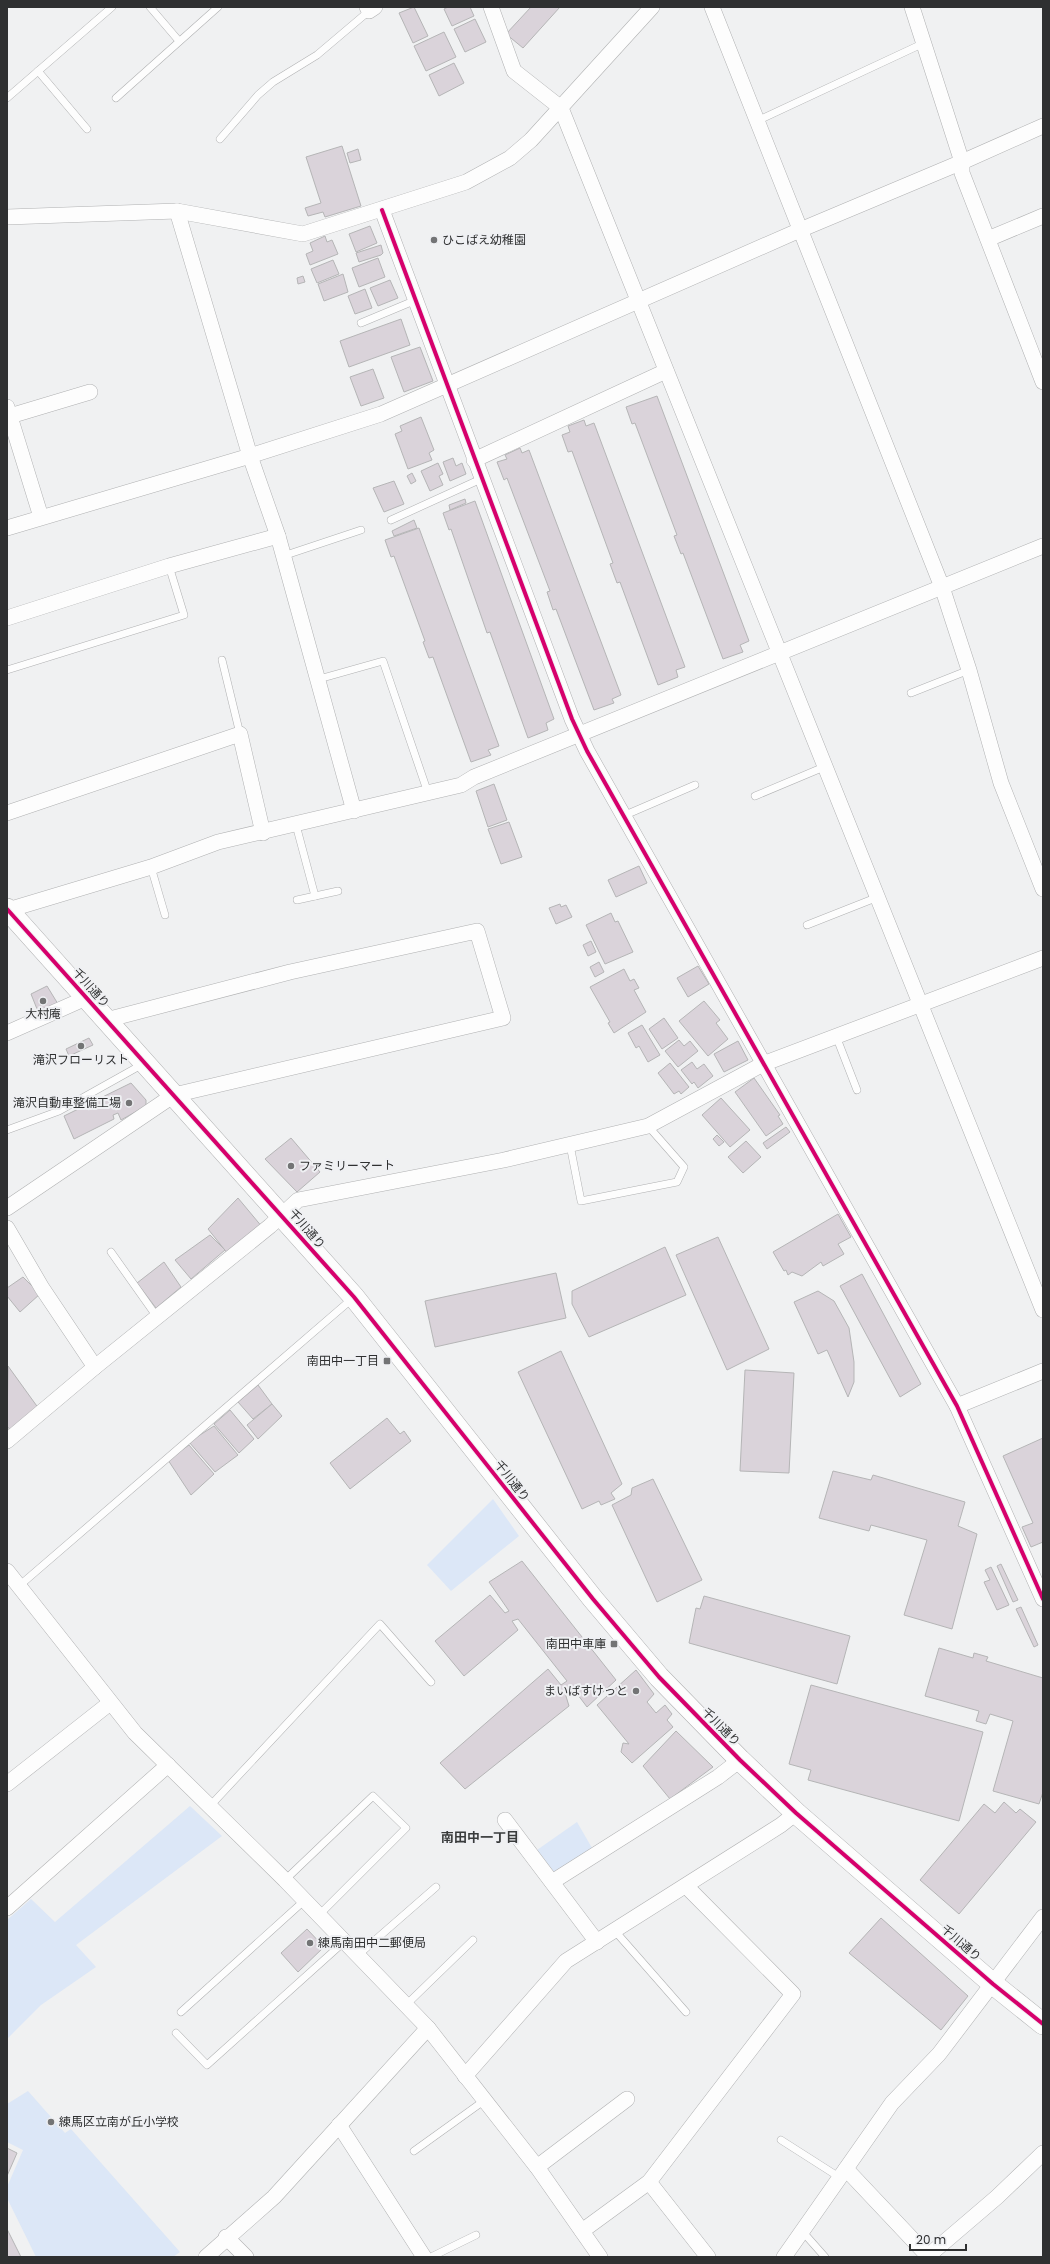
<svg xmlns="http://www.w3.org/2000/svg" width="1050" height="2264" font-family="Poppins,'Noto Sans JP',sans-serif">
	<rect width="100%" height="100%" fill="#f0f1f2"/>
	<g fill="#dce7f7">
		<path d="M 493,1499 L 519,1536 L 451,1591 L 427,1565 Z"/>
		<path d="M 190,1806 L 222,1836 L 76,1945 L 96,1967 L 41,2005 L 7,2039 L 7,1920 L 31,1899 L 55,1922 Z"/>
		<path d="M 577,1822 L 592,1848 L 554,1872 L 537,1850 Z"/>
		<path d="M 28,2091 L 65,2133 L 71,2129 L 180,2252 L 173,2257 L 36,2257 L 7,2198 L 7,2187 L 23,2150 L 7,2142 L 7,2104 Z"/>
	</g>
	<g fill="#dad3da" stroke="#b5b5b6">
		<path d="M 414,7 L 428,36 L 413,43 L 399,13 Z"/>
		<path d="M 448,7 L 470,7 L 474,16 L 452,26 L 444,9 Z"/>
		<path d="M 531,7 L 560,7 L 523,48 L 506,34 Z"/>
		<path d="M 475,19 L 486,42 L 465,52 L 454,29 Z"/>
		<path d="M 444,32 L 456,57 L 426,71 L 414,46 Z"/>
		<path d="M 454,63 L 464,83 L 439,96 L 429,75 Z"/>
		<path d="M 342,146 L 361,206 L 325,217 L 323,212 L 308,216 L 305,208 L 321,203 L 306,157 Z"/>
		<path d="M 358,149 L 361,160 L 350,163 L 347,153 Z"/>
		<path d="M 370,226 L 377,243 L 356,252 L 349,234 Z"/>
		<path d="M 325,236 L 327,242 L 332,240 L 338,254 L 310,265 L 306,254 L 313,251 L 310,243 Z"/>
		<path d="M 381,245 L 383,253 L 381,255 L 359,262 L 356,253 Z"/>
		<path d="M 378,258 L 385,277 L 359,287 L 352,268 Z"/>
		<path d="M 333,260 L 339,274 L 317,283 L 311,269 Z"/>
		<path d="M 343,274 L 348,292 L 324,301 L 318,284 Z"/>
		<path d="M 303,276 L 305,282 L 298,284 L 297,278 Z"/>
		<path d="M 390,280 L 398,298 L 378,306 L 370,288 Z"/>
		<path d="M 365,289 L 372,308 L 355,314 L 348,296 Z"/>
		<path d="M 401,319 L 410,345 L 349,367 L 340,341 Z"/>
		<path d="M 420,347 L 433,381 L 404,392 L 391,357 Z"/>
		<path d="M 373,369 L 384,398 L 361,406 L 350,377 Z"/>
		<path d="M 657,396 L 749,641 L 740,645 L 743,652 L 723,659 L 683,553 L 681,554 L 674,536 L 677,535 L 635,423 L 632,424 L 626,407 Z"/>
		<path d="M 421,417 L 434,450 L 429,453 L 432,460 L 408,469 L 395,434 L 402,431 L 400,426 Z"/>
		<path d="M 584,420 L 586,426 L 594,423 L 685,667 L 676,670 L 678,677 L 658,685 L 620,582 L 617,583 L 610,564 L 613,563 L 572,451 L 568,452 L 562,435 L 570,432 L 568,426 Z"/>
		<path d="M 520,448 L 522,453 L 529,450 L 621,695 L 612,699 L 614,703 L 594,710 L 556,609 L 553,610 L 547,592 L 550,591 L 507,478 L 504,480 L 497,462 L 507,459 L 505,455 Z"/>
		<path d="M 453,458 L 456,466 L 462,463 L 466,474 L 450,481 L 443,462 Z"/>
		<path d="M 438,463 L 443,474 L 439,476 L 443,485 L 430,491 L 421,471 Z"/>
		<path d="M 412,473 L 416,481 L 411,484 L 407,476 Z"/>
		<path d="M 394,481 L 404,504 L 384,512 L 373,488 Z"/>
		<path d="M 465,499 L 466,503 L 450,510 L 449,505 Z"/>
		<path d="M 475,501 L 554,719 L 546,723 L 548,730 L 528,738 L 490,632 L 487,633 L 451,529 L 449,530 L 443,513 Z"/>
		<path d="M 414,520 L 417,528 L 394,536 L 392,531 Z"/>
		<path d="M 419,528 L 499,746 L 488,750 L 491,755 L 471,762 L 433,657 L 429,658 L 423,642 L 425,641 L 394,556 L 391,557 L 385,540 Z"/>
		<path d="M 494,784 L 507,820 L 488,827 L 476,791 Z"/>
		<path d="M 509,822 L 522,857 L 501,864 L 488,829 Z"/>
		<path d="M 639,866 L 647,883 L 616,897 L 608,880 Z"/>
		<path d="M 560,904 L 561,907 L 566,905 L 572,917 L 556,924 L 549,908 Z"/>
		<path d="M 611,913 L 615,922 L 618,921 L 633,952 L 605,964 L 586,925 Z"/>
		<path d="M 591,941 L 596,952 L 588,956 L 583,945 Z"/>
		<path d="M 599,962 L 604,972 L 595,977 L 590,967 Z"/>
		<path d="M 698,966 L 709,984 L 688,997 L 677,978 Z"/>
		<path d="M 624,969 L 630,981 L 634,979 L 639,988 L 634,990 L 646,1012 L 614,1033 L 608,1023 L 610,1022 L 590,987 Z"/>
		<path d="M 47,986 L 58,1004 L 39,1014 L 31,994 Z"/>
		<path d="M 704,1001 L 720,1020 L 716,1023 L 728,1039 L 708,1056 L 679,1021 Z"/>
		<path d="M 664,1018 L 678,1038 L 662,1049 L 649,1029 Z"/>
		<path d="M 642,1025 L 660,1055 L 648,1062 L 639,1046 L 636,1048 L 628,1033 Z"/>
		<path d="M 89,1038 L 93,1045 L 69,1056 L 66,1049 Z"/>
		<path d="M 679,1040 L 684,1046 L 690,1041 L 698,1051 L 678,1067 L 665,1051 Z"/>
		<path d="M 738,1041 L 748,1060 L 724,1072 L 714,1054 Z"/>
		<path d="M 692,1062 L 697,1069 L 704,1064 L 713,1076 L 698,1088 L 694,1082 L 692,1084 L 681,1070 Z"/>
		<path d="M 670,1063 L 689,1087 L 681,1094 L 679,1091 L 674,1094 L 658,1073 Z"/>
		<path d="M 754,1078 L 780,1115 L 778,1116 L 783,1124 L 766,1136 L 735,1092 Z"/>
		<path d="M 131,1083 L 146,1100 L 146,1106 L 121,1120 L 118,1113 L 113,1115 L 114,1119 L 74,1139 L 64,1116 Z"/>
		<path d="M 721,1098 L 750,1130 L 730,1147 L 702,1115 Z"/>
		<path d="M 786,1127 L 790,1132 L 767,1149 L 763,1143 Z"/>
		<path d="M 717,1135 L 724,1142 L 719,1146 L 713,1139 Z"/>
		<path d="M 291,1138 L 320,1172 L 297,1192 L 265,1159 Z"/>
		<path d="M 746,1141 L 761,1157 L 743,1173 L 728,1157 Z"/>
		<path d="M 238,1198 L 263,1228 L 228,1254 L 208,1229 Z"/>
		<path d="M 838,1214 L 851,1237 L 838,1244 L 844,1254 L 823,1266 L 821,1262 L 802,1276 L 792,1272 L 788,1275 L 786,1270 L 784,1271 L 773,1252 Z"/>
		<path d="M 210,1235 L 225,1250 L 191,1279 L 175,1260 Z"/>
		<path d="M 718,1237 L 769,1349 L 727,1370 L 676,1255 Z"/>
		<path d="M 665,1247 L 686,1295 L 589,1337 L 572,1304 L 572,1291 Z"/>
		<path d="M 164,1262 L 181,1287 L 156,1308 L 137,1283 Z"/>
		<path d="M 556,1273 L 566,1318 L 435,1347 L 425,1301 Z"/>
		<path d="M 862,1274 L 921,1384 L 900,1397 L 840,1286 Z"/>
		<path d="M 23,1277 L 40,1294 L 20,1312 L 7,1296 L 7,1288 Z"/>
		<path d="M 818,1291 L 834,1301 L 849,1328 L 854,1362 L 854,1382 L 848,1397 L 827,1350 L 818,1354 L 794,1302 Z"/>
		<path d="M 561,1351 L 622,1484 L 611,1493 L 615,1499 L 601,1505 L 599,1501 L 582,1509 L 518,1372 Z"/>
		<path d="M 8,1366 L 39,1409 L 11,1431 L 7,1426 Z"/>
		<path d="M 745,1370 L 794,1373 L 789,1473 L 740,1471 Z"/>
		<path d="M 258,1385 L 272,1404 L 253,1419 L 238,1402 Z"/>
		<path d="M 272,1404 L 282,1416 L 258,1439 L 247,1425 Z"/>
		<path d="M 230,1410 L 254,1439 L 239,1453 L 214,1424 Z"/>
		<path d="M 387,1418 L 400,1434 L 404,1431 L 411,1441 L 350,1489 L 330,1463 Z"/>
		<path d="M 214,1426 L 238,1455 L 215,1472 L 189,1442 Z"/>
		<path d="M 1043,1438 L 1043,1542 L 1031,1547 L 1022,1527 L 1033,1523 L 1003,1456 Z"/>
		<path d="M 189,1445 L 214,1474 L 191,1495 L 168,1460 Z"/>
		<path d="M 833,1471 L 871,1480 L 873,1475 L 965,1502 L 958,1526 L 977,1534 L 952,1629 L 904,1615 L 927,1540 L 871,1525 L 869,1531 L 819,1518 Z"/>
		<path d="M 653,1479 L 702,1580 L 657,1602 L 612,1505 L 631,1495 L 632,1488 Z"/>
		<path d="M 522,1561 L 616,1680 L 587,1707 L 572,1687 L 565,1693 L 569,1706 L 465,1789 L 440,1763 L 548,1669 L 561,1685 L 567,1681 L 518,1619 L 512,1621 L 518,1630 L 464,1676 L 435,1641 L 490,1595 L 505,1613 L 509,1611 L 489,1582 Z"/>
		<path d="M 1001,1564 L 1018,1600 L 1013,1602 L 997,1566 Z"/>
		<path d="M 991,1567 L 1009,1605 L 997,1610 L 984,1582 L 990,1580 L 985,1570 Z"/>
		<path d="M 704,1596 L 850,1636 L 837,1684 L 689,1643 L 696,1608 L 700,1609 Z"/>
		<path d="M 1021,1607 L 1038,1645 L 1034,1647 L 1016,1609 Z"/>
		<path d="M 939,1648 L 973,1658 L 974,1653 L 988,1657 L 986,1661 L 1043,1678 L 1043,1792 L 1039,1804 L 993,1791 L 1013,1721 L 990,1714 L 986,1724 L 976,1721 L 979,1711 L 925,1696 Z"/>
		<path d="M 636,1670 L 654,1694 L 647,1702 L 656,1713 L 665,1705 L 672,1714 L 667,1720 L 673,1727 L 632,1763 L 621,1752 L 623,1743 L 629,1744 L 597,1705 Z"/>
		<path d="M 811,1685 L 983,1732 L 959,1821 L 808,1780 L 811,1770 L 789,1764 Z"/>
		<path d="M 676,1731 L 713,1767 L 670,1799 L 643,1766 Z"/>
		<path d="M 1004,1802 L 1016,1813 L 1020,1809 L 1036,1822 L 959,1914 L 920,1880 L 984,1804 L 995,1813 Z"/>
		<path d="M 881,1918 L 968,1996 L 941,2030 L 849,1953 Z"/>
		<path d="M 307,1929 L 324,1947 L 298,1972 L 281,1953 Z"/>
		<path d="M 7,2148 L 17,2153 L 7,2176 Z"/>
		<path d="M 7,2229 L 21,2257 L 7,2257 Z"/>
	</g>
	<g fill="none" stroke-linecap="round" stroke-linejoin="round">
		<g stroke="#b0b1b2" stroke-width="8">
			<g id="lane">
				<path d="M 150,7 L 179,41"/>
				<path d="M 38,71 L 87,129"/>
				<path d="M 7,98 L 112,7"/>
				<path d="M 116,98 L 218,7"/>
				<path d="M 757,121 L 924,43"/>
				<path d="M 220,139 L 258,95 L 273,82 L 317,55 L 369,11"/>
				<path d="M 361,323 L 416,300"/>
				<path d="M 391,520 L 481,479"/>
				<path d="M 283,556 L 361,530"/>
				<path d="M 222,660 L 240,734"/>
				<path d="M 7,670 L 184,615 L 169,566"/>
				<path d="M 319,679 L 383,661 L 428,793"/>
				<path d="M 911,693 L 969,670"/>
				<path d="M 755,796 L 824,767"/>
				<path d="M 623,816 L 695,785"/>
				<path d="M 296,825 L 315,896"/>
				<path d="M 151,867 L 165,915"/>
				<path d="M 297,900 L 338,891"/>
				<path d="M 807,925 L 878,897"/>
				<path d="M 836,1036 L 857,1090"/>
				<path d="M 7,1130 L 59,1111 L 143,1064"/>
				<path d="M 570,1145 L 581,1201 L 677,1182 L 684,1167 L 648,1126"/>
				<path d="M 111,1252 L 157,1317"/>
				<path d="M 19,1586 L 353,1298"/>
				<path d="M 210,1806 L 380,1624 L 431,1682"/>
				<path d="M 285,1880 L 373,1796 L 406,1828 L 319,1915"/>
				<path d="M 615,1931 L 686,2012"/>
				<path d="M 358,1955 L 436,1887"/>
				<path d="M 406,2005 L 473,1940"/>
				<path d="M 181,2012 L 305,1900"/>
				<path d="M 176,2033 L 207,2065 L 345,1941"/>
				<path d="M 781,2140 L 839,2177"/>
				<path d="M 414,2151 L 485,2100"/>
				<path d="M 802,2231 L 825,2257"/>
				<path d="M 431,2257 L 476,2235"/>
			</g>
		</g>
		<g stroke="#b0b1b2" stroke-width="16">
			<g id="street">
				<path d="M 367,7 L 369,11 L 375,7"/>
				<path d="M 491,7 L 514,71 L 561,108 L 1043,1310"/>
				<path d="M 712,7 L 942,587 L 969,670 L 1001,783 L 1043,889"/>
				<path d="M 912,7 L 962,162 L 962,173 L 1043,382"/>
				<path d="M 382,210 L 572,719 L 587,751 L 957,1406 L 1043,1599"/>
				<path d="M 177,211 L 250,456 L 278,536 L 354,811"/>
				<path d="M 7,217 L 177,211 L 303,234 L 466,182 L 510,158 L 531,140 L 652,7"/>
				<path d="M 988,239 L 1043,216"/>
				<path d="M 7,407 L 41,517"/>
				<path d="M 10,416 L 90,392"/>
				<path d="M 474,460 L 666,371"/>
				<path d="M 7,528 L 250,456 L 381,414 L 800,230 L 962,162 L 1043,126"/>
				<path d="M 7,618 L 169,566 L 278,536"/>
				<path d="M 7,813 L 240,734 L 263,833"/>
				<path d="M 8,910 L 151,867 L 218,842 L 461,785 L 474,777 L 1043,546"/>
				<path d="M 7,1033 L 86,998"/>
				<path d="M 7,1208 L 174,1095 L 503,1018 L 477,931 L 290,972 L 106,1020"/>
				<path d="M 7,1228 L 42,1288 L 95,1367"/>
				<path d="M 957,1406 L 1043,1371"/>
				<path d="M 7,1441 L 95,1367 L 270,1226 L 298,1200 L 504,1160 L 648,1126 L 763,1064 L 1043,958"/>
				<path d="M 7,1571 L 135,1733 L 285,1880 L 428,2028 L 537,2167 L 600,2257"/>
				<path d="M 7,1784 L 110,1703"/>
				<path d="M 505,1820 L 597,1942"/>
				<path d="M 552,1882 L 718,1777 L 740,1760"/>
				<path d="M 7,1908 L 168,1765"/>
				<path d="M 465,2076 L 566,1961 L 781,1825 L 796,1813"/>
				<path d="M 339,2125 L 424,2257"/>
				<path d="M 537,2167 L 627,2099"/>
				<path d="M 846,2169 L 929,2257"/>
				<path d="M 649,2182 L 708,2257"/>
				<path d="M 582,2231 L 649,2182 L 793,1994 L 686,1886"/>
				<path d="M 226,2237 L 246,2257"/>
				<path d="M 928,2256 L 997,2197 L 1043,2153"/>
				<path d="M 206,2257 L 274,2197 L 428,2028"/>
				<path d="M 784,2257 L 892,2103 L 939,2054 L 1043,1917"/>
			</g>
		</g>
		<g stroke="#b0b1b2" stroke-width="22">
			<path id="secondary" d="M 7,909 L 354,1297 L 593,1599 L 659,1677 L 740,1760 L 796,1813 L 993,1984 L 1043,2024"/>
		</g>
		<use href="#lane" stroke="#fdfdfd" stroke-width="7"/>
		<use href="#street" stroke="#fdfdfd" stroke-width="15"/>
		<use href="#secondary" stroke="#fdfdfd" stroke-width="21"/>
		<g stroke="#eff0f3" stroke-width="6">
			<g id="cycleway">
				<path d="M 382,210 L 572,719 L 587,751 L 957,1406 L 1043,1599"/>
				<path d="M 7,909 L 354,1297 L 593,1599 L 659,1677 L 740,1760 L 796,1813 L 993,1984 L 1043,2024"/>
			</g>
		</g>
		<use href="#cycleway" stroke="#d6006c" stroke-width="4"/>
	</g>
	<g fill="#737475" stroke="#eff0f3" stroke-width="1.5">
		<circle cx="434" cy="240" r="4"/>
		<circle cx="43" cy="1001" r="4"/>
		<circle cx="81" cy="1046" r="4"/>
		<circle cx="129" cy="1103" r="4"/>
		<circle cx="291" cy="1166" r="4"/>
		<rect x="383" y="1357" width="8" height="8" rx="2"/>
		<rect x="610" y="1640" width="8" height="8" rx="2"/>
		<circle cx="636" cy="1691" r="4"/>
		<circle cx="310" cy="1943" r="4"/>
		<circle cx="51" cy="2122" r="4"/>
	</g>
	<g text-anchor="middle" stroke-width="4" stroke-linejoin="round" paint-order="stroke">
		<g font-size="12" fill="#2f3031" stroke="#eff0f3" text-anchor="start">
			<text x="442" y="244">ひこばえ幼稚園</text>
			<text x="43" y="1018" text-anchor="middle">大村庵</text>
			<text x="81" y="1064" text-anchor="middle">滝沢フローリスト</text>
			<text x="121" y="1107" text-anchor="end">滝沢自動車整備工場</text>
			<text x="299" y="1170">ファミリーマート</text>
			<text x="379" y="1365" text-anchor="end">南田中一丁目</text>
			<text x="606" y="1648" text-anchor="end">南田中車庫</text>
			<text x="628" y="1695" text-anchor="end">まいばすけっと</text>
			<text x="318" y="1947">練馬南田中二郵便局</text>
			<text x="59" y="2126">練馬区立南が丘小学校</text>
		</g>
		<g font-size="12" fill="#2f3031" stroke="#eff0f3">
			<text transform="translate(91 988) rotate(48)" y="4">千川通り</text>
			<text transform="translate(307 1229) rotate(49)" y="4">千川通り</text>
			<text transform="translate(512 1481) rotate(52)" y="4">千川通り</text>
			<text transform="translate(721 1727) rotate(45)" y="4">千川通り</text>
			<text transform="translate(961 1943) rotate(41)" y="4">千川通り</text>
		</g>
		<g font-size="13" font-weight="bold" fill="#393b3c" stroke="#eff0f3">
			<text x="480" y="1842">南田中一丁目</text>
		</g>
	</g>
	<rect width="1050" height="2264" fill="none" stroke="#2f3031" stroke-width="16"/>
	<path d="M910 2244v6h56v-6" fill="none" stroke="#2f3031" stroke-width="2"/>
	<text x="916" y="2244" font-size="12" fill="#2f3031" stroke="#eff0f3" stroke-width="3" paint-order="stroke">20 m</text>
</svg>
